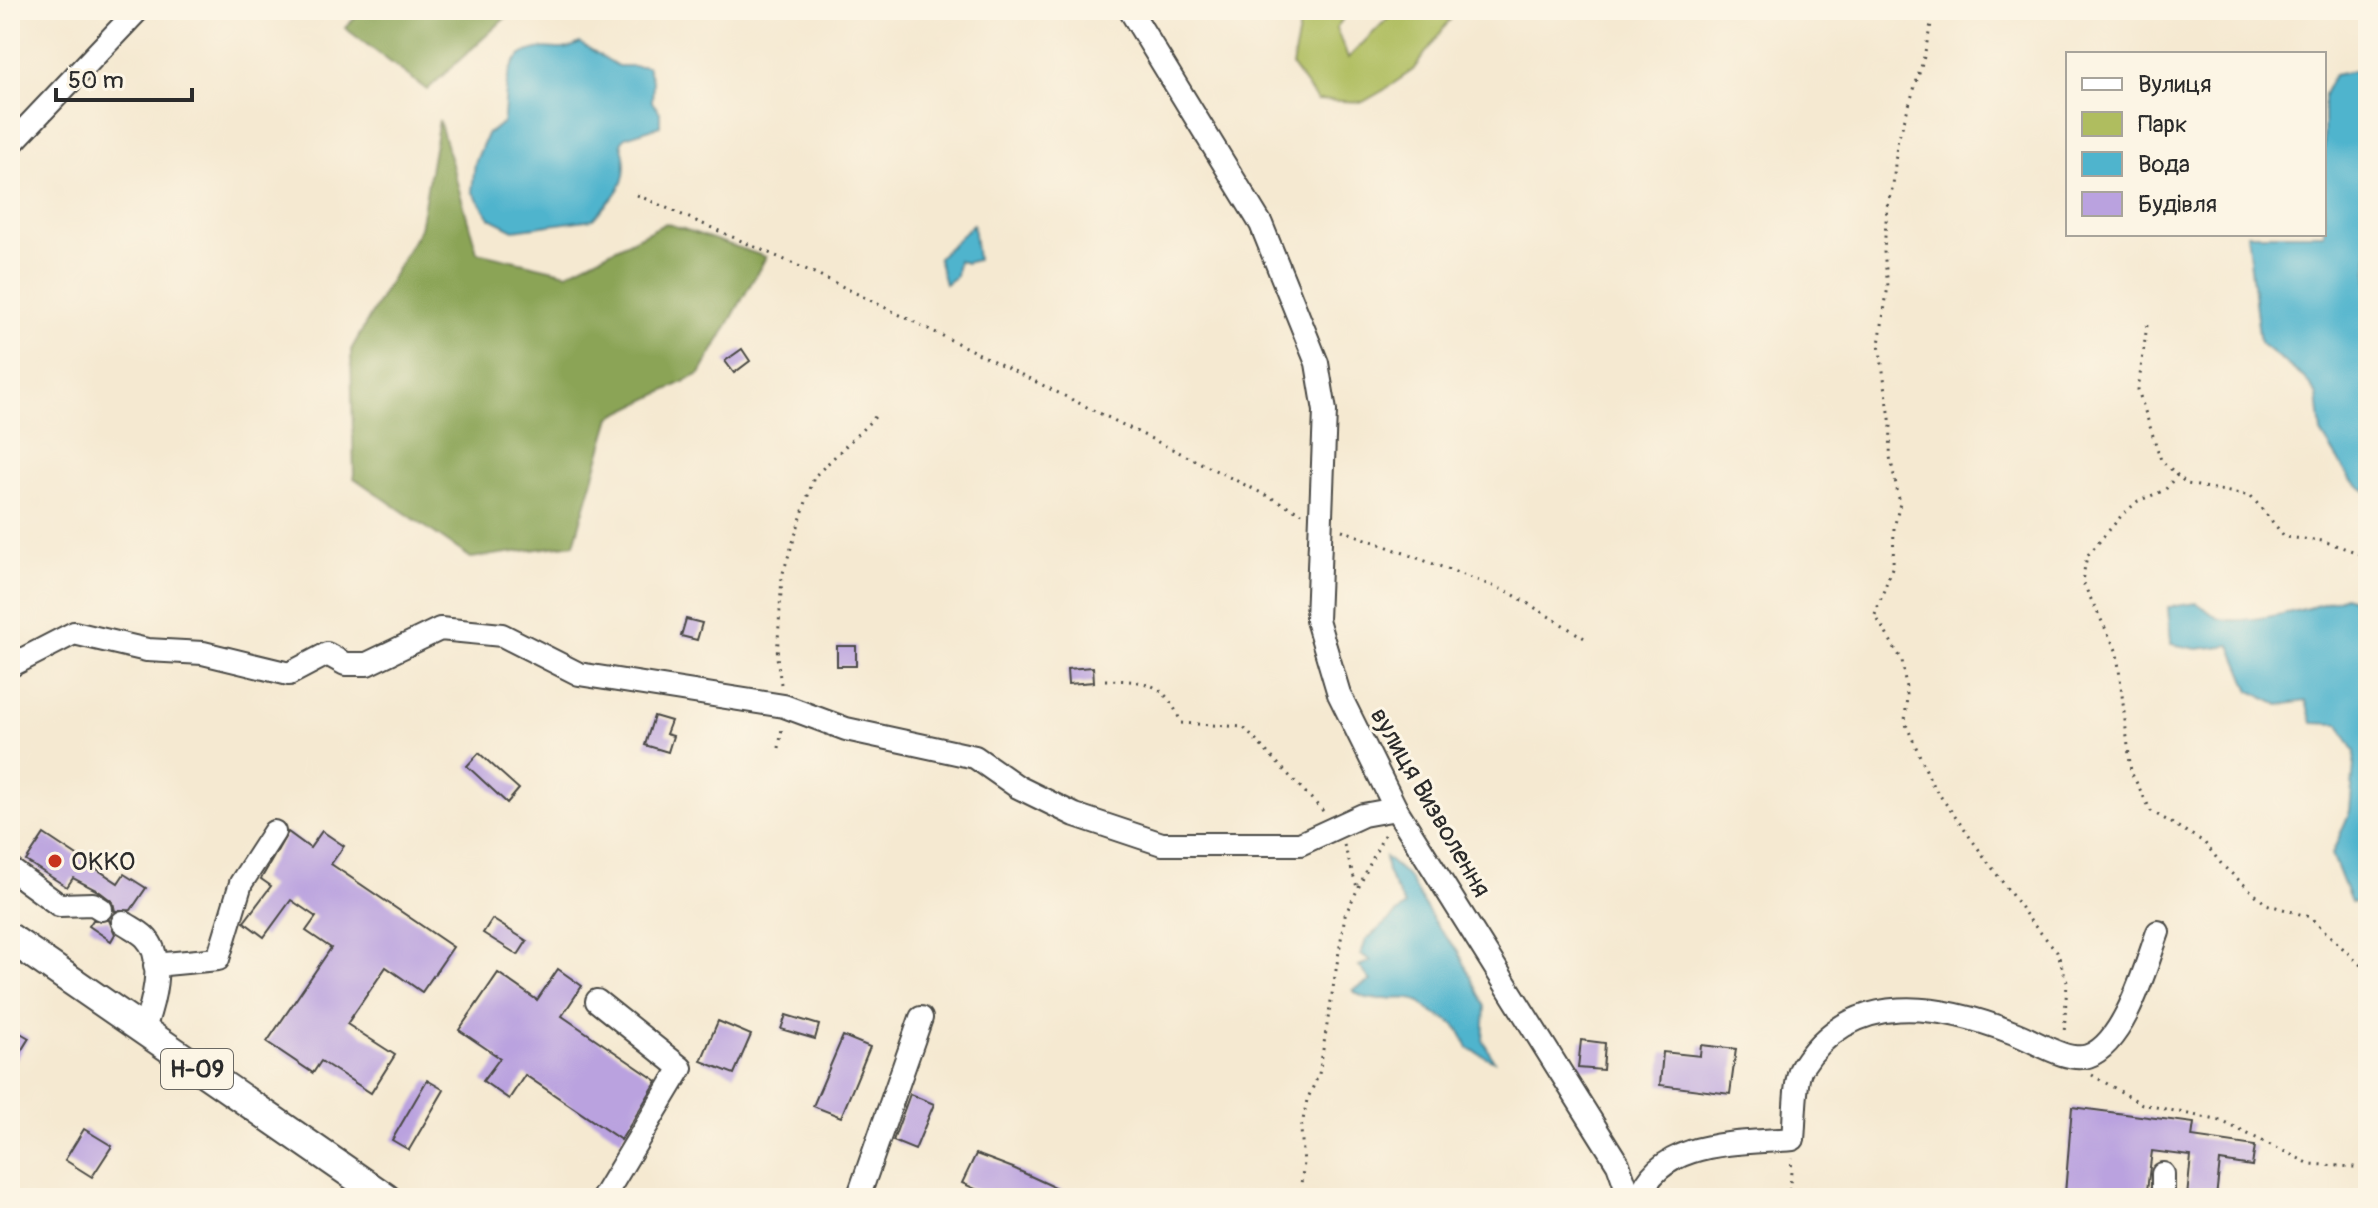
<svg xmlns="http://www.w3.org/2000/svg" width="2378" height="1208" font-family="Pangolin,sans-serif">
	<rect width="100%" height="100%" fill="#fcf5e5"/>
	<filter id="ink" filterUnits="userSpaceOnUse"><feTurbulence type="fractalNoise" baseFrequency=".0125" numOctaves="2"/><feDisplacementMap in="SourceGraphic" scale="16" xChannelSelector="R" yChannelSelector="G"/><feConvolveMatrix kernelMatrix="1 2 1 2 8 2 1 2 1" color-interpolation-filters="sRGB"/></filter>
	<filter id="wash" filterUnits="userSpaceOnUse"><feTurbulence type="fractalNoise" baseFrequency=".006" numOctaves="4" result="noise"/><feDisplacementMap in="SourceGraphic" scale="32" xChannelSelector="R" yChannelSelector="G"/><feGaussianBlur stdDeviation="1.8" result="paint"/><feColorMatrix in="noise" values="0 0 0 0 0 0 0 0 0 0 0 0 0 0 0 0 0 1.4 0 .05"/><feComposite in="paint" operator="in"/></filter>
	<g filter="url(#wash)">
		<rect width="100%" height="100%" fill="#f5e9d1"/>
		<path fill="#afbd5f" stroke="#6d7445" stroke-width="2" d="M 1303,10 L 1350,10 L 1336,28 L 1348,58 L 1396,10 L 1457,10 L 1413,70 L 1384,90 L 1363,102 L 1317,100 L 1292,66 Z"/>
		<g fill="#8ba456" stroke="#5b6840" stroke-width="2">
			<path d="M 363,10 L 514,10 L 427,90 L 345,28 Z"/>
			<path d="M 439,120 L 477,252 L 567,273 L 666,223 L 766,257 L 700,374 L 611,417 L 574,544 L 471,558 L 354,478 L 351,350 L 420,228 Z"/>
		</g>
		<g fill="#4fb4cd" stroke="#3d707c" stroke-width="2">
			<path d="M 580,43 L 618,66 L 647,66 L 653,83 L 652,102 L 660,112 L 660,126 L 625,137 L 621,143 C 633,182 617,192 593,219 L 514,230 L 490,218 L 472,191 L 475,163 L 487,134 L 503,123 C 508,96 499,56 537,49 C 555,46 559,54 580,43 Z"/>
			<path d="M 2368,68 L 2368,492 L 2350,479 L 2321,433 L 2317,395 L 2304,378 L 2260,343 L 2247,234 L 2324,234 L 2324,94 L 2334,75 Z"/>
			<path d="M 973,224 L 977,260 L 965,263 L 958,260 L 956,276 L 945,284 L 938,258 Z"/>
			<path d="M 2345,596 L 2368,605 L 2368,904 L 2351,902 L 2332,854 L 2350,811 L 2355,752 L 2339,724 L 2312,723 L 2306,701 L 2279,705 L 2250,691 L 2231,645 L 2197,649 L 2171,644 L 2168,607 L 2197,603 C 2204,607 2211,614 2218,618 C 2239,627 2323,606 2345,596 Z"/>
			<path d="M 1385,857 L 1408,877 L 1436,925 L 1458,951 L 1485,1006 L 1483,1040 L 1494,1061 L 1468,1048 C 1459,1025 1456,1024 1435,1014 C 1429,1011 1425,1005 1420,1002 C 1400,992 1369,1008 1353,990 L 1371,981 L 1359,966 L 1371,961 L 1361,954 L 1366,940 L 1405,906 L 1387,872 Z"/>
		</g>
		<g id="blocks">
			<g fill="#baa2df">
				<path d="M 742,349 L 750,361 L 734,373 L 725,361 Z"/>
				<path d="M 686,619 L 702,623 L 697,640 L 681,636 Z"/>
				<rect x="837" y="646" width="19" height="20"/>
				<path d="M 1093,667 L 1094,682 L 1068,684 L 1067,669 Z"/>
				<path d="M 654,716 L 671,721 L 666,734 L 673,736 L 668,752 L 645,745 Z"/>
				<path d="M 479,753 L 519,789 L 507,803 L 467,766 Z"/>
				<path d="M 322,831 L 344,846 L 331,864 L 453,947 L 422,992 L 386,967 L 347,1024 L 395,1055 L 371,1093 L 321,1061 L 313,1073 L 267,1042 L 331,948 L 306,931 L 316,917 L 291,900 L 264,937 L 244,922 L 271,886 L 261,879 L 288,832 L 310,848 Z"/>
				<path d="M 44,834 L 118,883 L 124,874 L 146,888 L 131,910 L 115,911 L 113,902 L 100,892 L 73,878 L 67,887 L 26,861 Z"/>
				<path d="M 492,919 L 527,941 L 518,955 L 483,933 Z"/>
				<path d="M 93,920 L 109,920 L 115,934 L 111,941 L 89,926 Z"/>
				<path d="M 558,969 L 582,986 L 562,1016 L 657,1081 L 621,1140 L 525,1075 L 509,1099 L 483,1081 L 500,1058 L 459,1030 L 498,973 L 537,1000 Z"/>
				<path d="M 786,1015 L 819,1025 L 815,1039 L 781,1029 Z"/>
				<path d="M 718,1021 L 751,1035 L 734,1074 L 701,1061 Z"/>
				<path d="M 10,1027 L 29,1038 L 10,1069 Z"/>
				<path d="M 843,1036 L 870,1047 L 841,1117 L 813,1106 Z"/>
				<path d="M 1581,1040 L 1605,1043 L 1603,1070 L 1578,1068 Z"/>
				<path d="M 1701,1045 L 1736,1049 L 1730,1094 L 1660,1085 L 1663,1052 L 1700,1056 Z"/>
				<path d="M 427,1080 L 444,1090 L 409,1150 L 392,1140 Z"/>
				<path d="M 910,1094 L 934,1104 L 915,1150 L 893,1141 Z"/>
				<path d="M 2072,1107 L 2194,1123 L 2192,1137 L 2255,1146 L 2252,1166 L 2220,1161 L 2216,1198 L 2187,1197 L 2191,1156 L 2152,1151 L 2146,1198 L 2065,1194 Z"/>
				<path d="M 84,1129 L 112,1146 L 92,1177 L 65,1160 Z"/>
				<path d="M 976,1154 L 1013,1168 L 1078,1198 L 995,1198 L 962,1183 Z"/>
			</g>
		</g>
	</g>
	<g filter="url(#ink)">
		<use href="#blocks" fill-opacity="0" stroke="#494844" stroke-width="2"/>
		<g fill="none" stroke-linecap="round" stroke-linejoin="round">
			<g stroke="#494844" stroke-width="26">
				<g id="minor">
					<path d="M 1130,10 L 1261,224 L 1317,363 L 1325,411 L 1317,620 L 1339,694 L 1396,809 L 1618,1164 L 1630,1198"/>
					<path d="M 10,145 L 138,10"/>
					<path d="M 10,666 L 74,633 L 147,650 L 203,653 L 289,674 L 327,654 L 345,664 L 367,664 L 440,629 L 502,635 L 579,674 L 784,706 L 846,729 L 975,757 L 1018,787 L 1075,815 L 1162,844 L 1300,844 L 1363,815 L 1396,809"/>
					<path d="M 10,869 L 59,905 L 93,904 L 101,909"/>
					<path d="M 123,922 C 130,927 139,931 145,937 C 167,958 152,1007 143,1031"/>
					<path d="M 155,965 L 218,959 L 241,883 L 274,832"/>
					<path d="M 597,1001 L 681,1068 L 603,1198"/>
					<path d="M 2163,1174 L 2163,1198"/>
					<path d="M 858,1198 L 921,1018"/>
					<path d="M 1640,1198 C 1659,1138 1742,1144 1793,1139 C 1795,1122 1794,1079 1802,1067 C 1852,988 1940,1004 2014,1033 C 2034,1040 2067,1063 2088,1056 C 2125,1043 2146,965 2158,932"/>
				</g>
			</g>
			<g stroke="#494844" stroke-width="32">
				<path id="major" d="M 10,938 L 386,1198"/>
			</g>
			<g stroke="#494844" stroke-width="3" stroke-dasharray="2 6" stroke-linecap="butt">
				<path d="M 1934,10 L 1923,61 L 1897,143 L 1893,186 L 1887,206 L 1884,252 L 1888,286 L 1879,344 L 1891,425 L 1890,457 L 1900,503 L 1894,528 L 1893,565 L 1875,615 L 1902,660 L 1907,695 L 1905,722 L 1933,786 L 2032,923 L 2057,951 L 2067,982 L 2064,1035"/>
				<path d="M 637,195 L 819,275 L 1302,513"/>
				<path d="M 2147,325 L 2138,390 L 2161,460 L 2187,484 L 2251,496 L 2285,537 L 2323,541 L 2368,556"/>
				<path d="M 2177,475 L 2165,490 L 2138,501 L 2122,515 L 2087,556 L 2082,581 L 2117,652 L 2131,772 L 2151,811 L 2204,842 L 2223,866 L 2266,904 L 2310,917 L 2368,972"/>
				<path d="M 1342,530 L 1509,592 L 1586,639"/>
				<path d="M 1105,680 C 1146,681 1165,681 1181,723 L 1243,727 L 1324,812"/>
				<path d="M 781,684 L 777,657 L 782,576 L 814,477 L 878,414"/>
				<path d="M 779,748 L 782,728"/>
				<path d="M 1344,845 L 1357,887"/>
				<path d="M 2092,1075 L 2142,1104 L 2221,1121 L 2310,1164 L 2368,1168"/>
				<path d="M 1299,1198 L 1304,1163 L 1301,1130 L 1307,1100 L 1319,1074 L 1345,915 L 1386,831"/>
				<path d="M 1789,1198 L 1792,1158"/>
			</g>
			<use href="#minor" stroke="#fff" stroke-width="22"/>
			<use href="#major" stroke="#fff" stroke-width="28"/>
		</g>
	</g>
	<circle fill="#c8321e" stroke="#fcf5e5" stroke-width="3" cx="55" cy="861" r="8"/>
	<g text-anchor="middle" stroke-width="6" stroke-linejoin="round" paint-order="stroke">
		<rect fill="#fcf5e5" stroke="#6a6863" stroke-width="2" x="161" y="1049" width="72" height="40" rx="6"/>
		<g font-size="24" font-weight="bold" fill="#2b2b2b">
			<text x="197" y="1077">Н-09</text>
		</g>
		<g font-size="26" fill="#2b2b2b" stroke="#fcf5e5">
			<text transform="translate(1431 802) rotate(60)" y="9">вулиця Визволення</text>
		</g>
		<g font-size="26" fill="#2b2b2b" stroke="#fcf5e5" text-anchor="start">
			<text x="71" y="870">OKKO</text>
		</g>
	</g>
	<rect width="2378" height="1208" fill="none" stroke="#fcf5e5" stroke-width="40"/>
	<rect x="2066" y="52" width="260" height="184" fill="#fcf5e5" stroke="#a8a49b" stroke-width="2"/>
	<rect x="2082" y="78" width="40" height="12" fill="#ffffff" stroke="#a8a49b" stroke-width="2"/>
	<text x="2138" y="92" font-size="24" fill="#2b2b2b">Вулиця</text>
	<rect x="2082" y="112" width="40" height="24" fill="#afbd5f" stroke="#a8a49b" stroke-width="2"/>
	<text x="2138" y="132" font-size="24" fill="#2b2b2b">Парк</text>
	<rect x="2082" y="152" width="40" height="24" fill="#4fb4cd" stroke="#a8a49b" stroke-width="2"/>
	<text x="2138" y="172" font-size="24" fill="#2b2b2b">Вода</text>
	<rect x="2082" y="192" width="40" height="24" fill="#baa2df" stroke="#a8a49b" stroke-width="2"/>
	<text x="2138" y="212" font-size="24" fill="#2b2b2b">Будівля</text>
	<path d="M56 88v12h136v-12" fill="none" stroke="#2b2b2b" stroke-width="4"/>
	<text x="68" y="88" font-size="24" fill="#2b2b2b" stroke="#fcf5e5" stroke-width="6" paint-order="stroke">50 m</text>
</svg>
